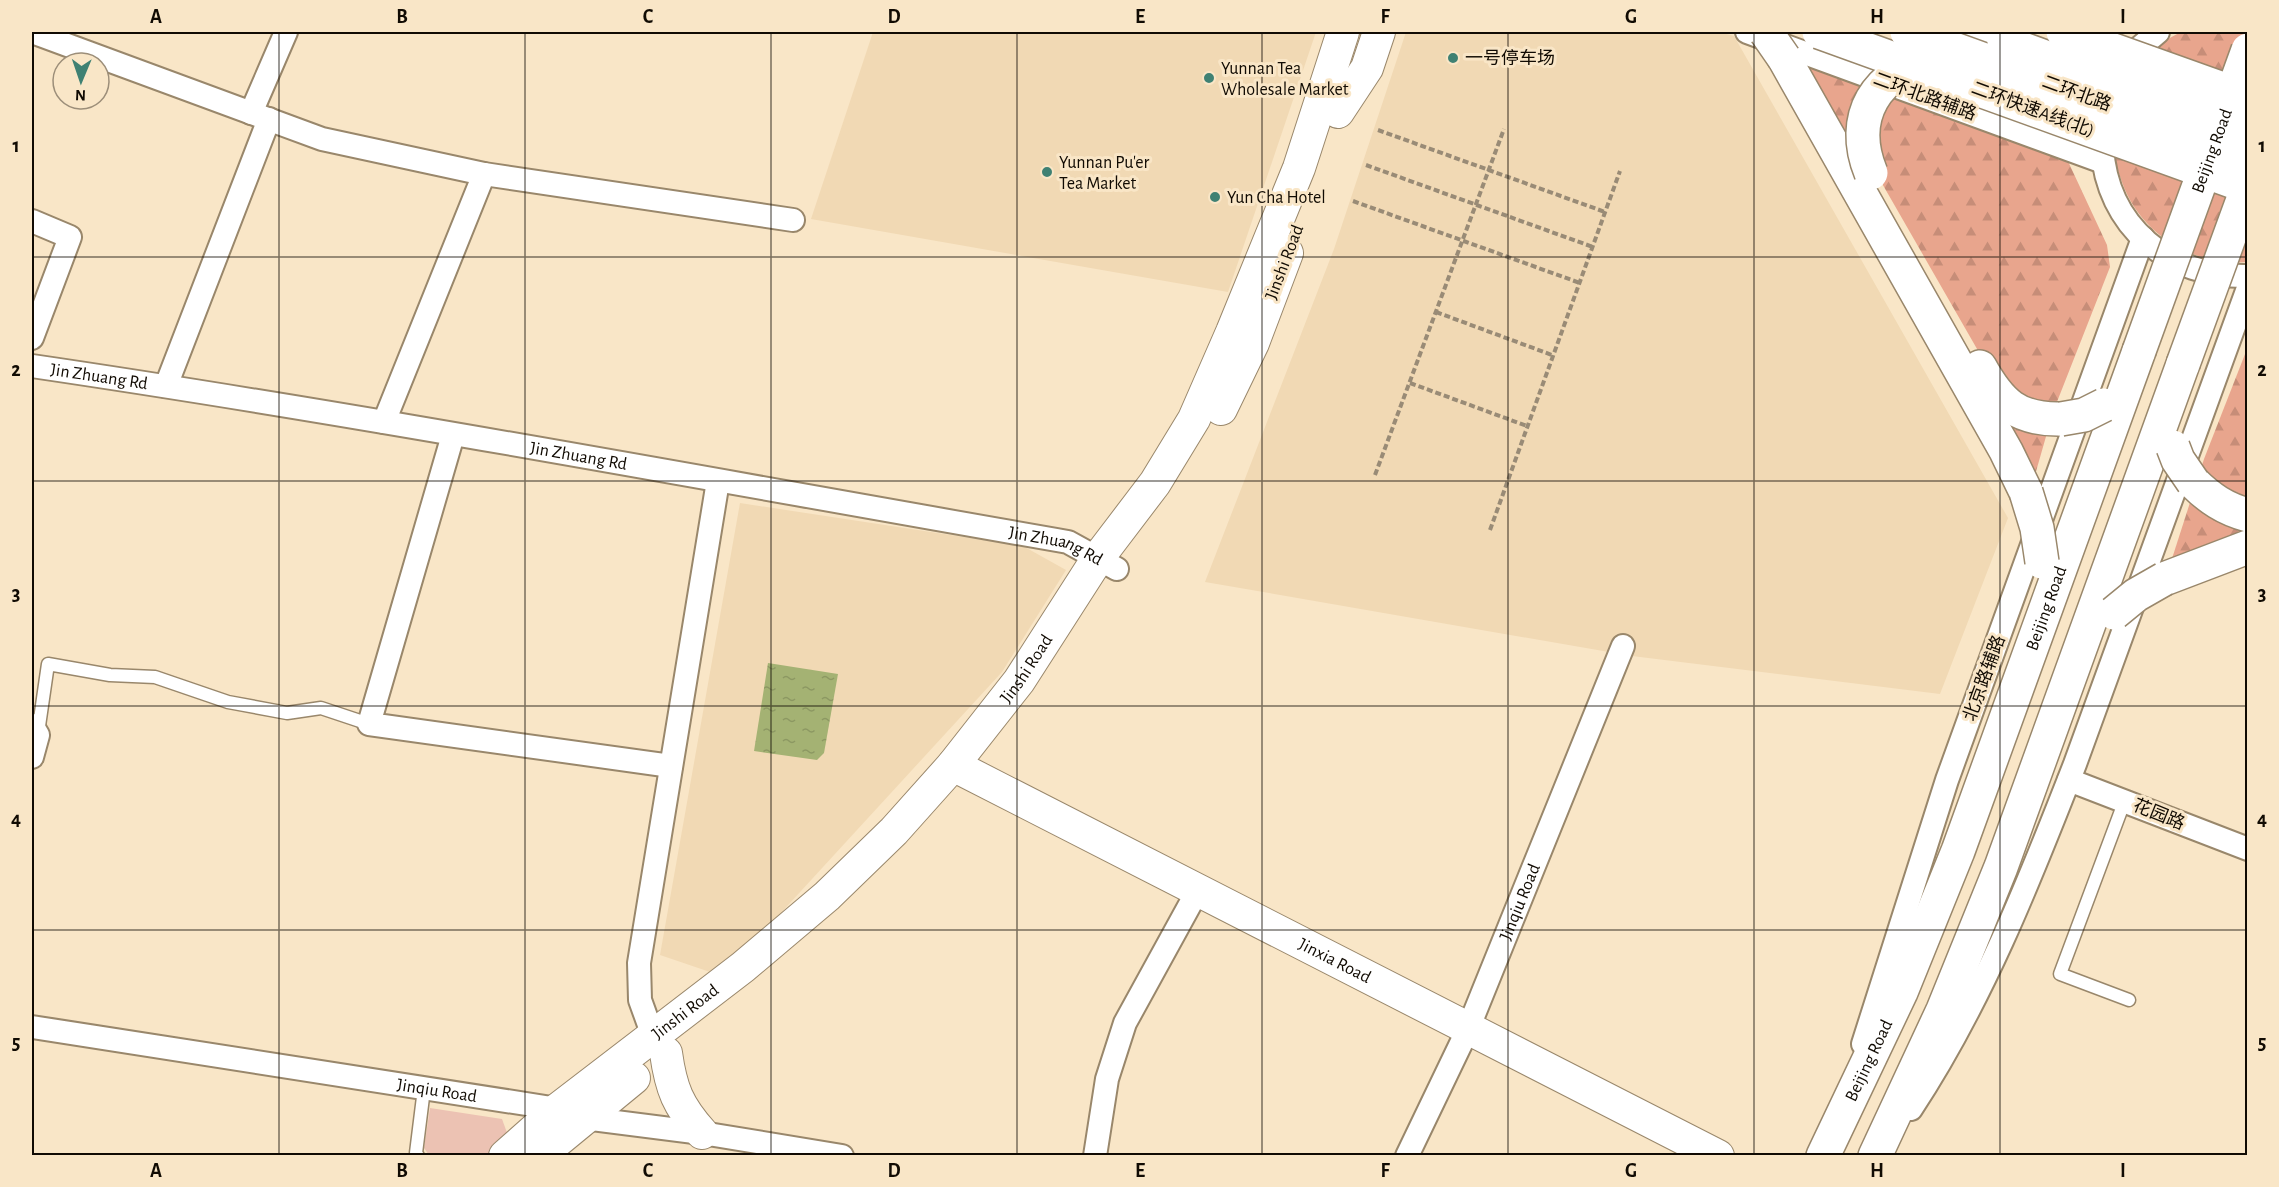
<svg xmlns="http://www.w3.org/2000/svg" width="2279" height="1187" font-family="'Alegreya Sans','Noto Sans SC',sans-serif">
	<defs>
		<pattern id="forest-firs" width="22" height="20" patternUnits="userSpaceOnUse" patternTransform="scale(1.5)"><rect width="22" height="20" fill="#e8a58d"/><path d="M5 1l3.5 6h-7zM16 11l3.5 6h-7z" fill="#c68d78"/></pattern>
		<pattern id="water-ripples" width="26" height="14" patternUnits="userSpaceOnUse" patternTransform="scale(1.5)"><rect width="26" height="14" fill="#a4b273"/><path d="M2 4q2-2 4 0t4 0M15 11q2-2 4 0t4 0" fill="none" stroke="#8c9862"/></pattern>
	</defs>
	<rect width="100%" height="100%" fill="#f9e6c7"/>
	<g fill="#f1d9b4">
		<path d="M 873,32 L 1316,32 L 1228,292 L 811,219 Z"/>
		<path d="M 1406,32 L 1719,32 L 1734,36 L 2008,518 L 1940,694 L 1632,656 L 1205,582 L 1334,249 Z"/>
		<path d="M 740,503 L 1023,546 L 1066,570 L 1002,672 L 756,940 L 713,973 L 660,955 Z"/>
	</g>
	<path fill="#ecc2b3" d="M 430,1108 L 502,1119 L 510,1141 L 491,1155 L 429,1155 L 424,1148 Z"/>
	<g fill="url(#forest-firs)">
		<path d="M 2181,32 L 2247,32 L 2247,262 C 2193,266 2140,234 2122,182 C 2119,173 2114,161 2115,151 C 2115,139 2128,112 2132,99 C 2144,64 2146,49 2181,32 Z"/>
		<path d="M 1799,58 L 2066,157 L 2107,245 L 2110,267 L 2053,412 L 2035,475 L 2002,421 L 1996,382 L 1872,166 L 1845,147 Z"/>
		<path d="M 2247,349 L 2247,566 L 2159,599 L 2204,459 Z"/>
	</g>
	<path fill="url(#water-ripples)" d="M 768,663 L 838,674 L 824,753 L 817,760 L 754,751 Z"/>
	<g fill="none" stroke-linecap="round" stroke-linejoin="round">
		<g stroke="#99876b" stroke-width="15">
			<g id="lane">
				<path d="M 38,733 L 48,664 L 110,675 L 155,677 L 228,702 L 287,713 L 321,708 L 369,724"/>
				<path d="M 2125,800 L 2060,974 L 2129,1000"/>
				<path d="M 418,1156 L 416,1153 L 424,1089"/>
			</g>
		</g>
		<g stroke="#99876b" stroke-width="26">
			<g id="street">
				<path d="M 32,32 L 322,139 L 484,174 L 793,220"/>
				<path d="M 1747,32 L 2103,162"/>
				<path d="M 2124,67 L 2138,49 L 2158,32"/>
				<path d="M 251,113 L 286,32"/>
				<path d="M 2102,147 C 2107,227 2169,278 2248,276"/>
				<path d="M 32,221 L 70,237 L 32,338"/>
				<path id="s1" d="M 32,366 C 378,417 723,482 1068,542 L 1117,569"/>
				<path d="M 166,386 L 269,119"/>
				<path d="M 384,422 L 484,174"/>
				<path d="M 453,435 L 369,724 L 671,766"/>
				<path d="M 32,725 L 38,735 L 32,757"/>
				<path d="M 2069,780 L 2248,849"/>
				<path id="s2" d="M 32,1027 L 558,1109 L 584,1118 L 702,1133 L 842,1156"/>
				<path d="M 653,1036 L 640,1000 L 639,963 L 718,481"/>
				<path d="M 1863,1044 L 1947,780 L 2143,238"/>
				<path d="M 1911,1109 C 1981,1003 2029,882 2075,764 L 2248,288"/>
				<path d="M 1095,1156 L 1107,1079 L 1125,1023 L 1198,890"/>
				<path id="s3" d="M 1407,1156 L 1468,1029 L 1623,646"/>
			</g>
		</g>
		<g stroke="#99876b" stroke-width="34">
			<g id="secondary">
				<path d="M 1338,112 L 1367,68 L 1379,32"/>
				<path d="M 1221,409 L 1253,343 L 1287,253"/>
				<path id="s4" d="M 953,765 L 1718,1156"/>
				<path d="M 666,1053 C 671,1089 678,1106 702,1133"/>
				<path id="s5" d="M 505,1156 L 558,1109 L 743,967 L 827,896 L 894,831 L 953,765 L 1019,681 L 1098,558 L 1155,483 L 1194,419 L 1232,332 L 1299,168 L 1343,32"/>
				<path d="M 539,1156 L 634,1078"/>
			</g>
		</g>
		<g stroke="#99876b" stroke-width="36">
			<g id="primary">
				<path d="M 1975,32 L 2004,42"/>
				<path d="M 1784,58 L 2006,451 L 2026,492"/>
				<path d="M 1980,367 C 2000,403 2017,420 2061,419"/>
				<path d="M 2193,482 C 2209,498 2225,509 2248,515"/>
				<path d="M 2164,579 L 2248,547"/>
				<path id="s6" d="M 1823,1156 L 1901,992 L 1958,851 L 2139,351"/>
				<path d="M 1875,1156 L 1943,1010 L 2001,867 L 2183,364"/>
			</g>
		</g>
		<g stroke="#998b76" stroke-width="4" stroke-dasharray="6 3" stroke-linecap="butt">
			<path d="M 1378,130 L 1605,212"/>
			<path d="M 1366,165 L 1593,247"/>
			<path d="M 1353,201 L 1580,283"/>
			<path d="M 1436,312 L 1552,355"/>
			<path d="M 1410,383 L 1527,426"/>
			<path d="M 1375,475 L 1504,129"/>
			<path d="M 1490,530 L 1620,171"/>
		</g>
		<use href="#lane" stroke="#fff" stroke-width="12"/>
		<use href="#street" stroke="#fff" stroke-width="22"/>
		<use href="#secondary" stroke="#fff" stroke-width="32"/>
		<use href="#primary" stroke="#fff" stroke-width="33"/>
		<g stroke="#99876b" stroke-width="36" stroke-linecap="butt">
			<g id="primary-bridge">
				<path d="M 1766,32 L 1784,58"/>
				<path d="M 1907,32 L 2248,155"/>
				<path d="M 2004,42 L 2248,131"/>
				<path d="M 1871,173 C 1848,117 1876,71 1934,59"/>
				<path id="s7" d="M 2139,351 L 2248,50"/>
				<path d="M 2183,364 L 2248,186"/>
				<path d="M 2061,419 L 2084,415 L 2104,405"/>
				<path d="M 2173,447 L 2178,460 L 2193,482"/>
				<path d="M 2026,492 L 2037,528 L 2042,562"/>
				<path d="M 2114,613 L 2136,595 L 2164,579"/>
			</g>
		</g>
		<g stroke="#99876b" stroke-width="36" stroke-linecap="butt">
			<g id="highway-bridge">
				<path d="M 1819,32 L 2248,187"/>
				<path d="M 2063,32 L 2248,98"/>
			</g>
		</g>
		<use href="#primary-bridge" stroke="#fff" stroke-width="33"/>
		<use href="#highway-bridge" stroke="#fff" stroke-width="33"/>
	</g>
	<path fill="none" stroke="#110b03" stroke-width="1.5" stroke-opacity="0.55" d="M 279,32 L 279,1156M 525,32 L 525,1156M 771,32 L 771,1156M 1017,32 L 1017,1156M 1262,32 L 1262,1156M 1508,32 L 1508,1156M 1754,32 L 1754,1156M 2000,32 L 2000,1156M 32,257 L 2248,257M 32,481 L 2248,481M 32,706 L 2248,706M 32,930 L 2248,930"/>
	<g fill="#3f8173" stroke="#f9e6c7" stroke-width="2">
		<circle cx="1453" cy="58" r="6"/>
		<circle cx="1209" cy="78" r="6"/>
		<circle cx="1047" cy="172" r="6"/>
		<circle cx="1215" cy="197" r="6"/>
	</g>
	<g text-anchor="middle" stroke-width="6" stroke-linejoin="round" paint-order="stroke">
		<g font-size="18" fill="#110b03" stroke="#f9e6c7" text-anchor="start">
			<text x="1465" y="64">一号停车场</text>
			<text x="1221" y="74">Yunnan Tea<tspan x="1221" dy="21">Wholesale Market</tspan></text>
			<text x="1059" y="168">Yunnan Pu'er<tspan x="1059" dy="21">Tea Market</tspan></text>
			<text x="1227" y="203">Yun Cha Hotel</text>
		</g>
		<g font-size="18" fill="#110b03" stroke="#f9e6c7">
			<text transform="translate(2077 93) rotate(20)" y="6">二环北路</text>
			<text transform="translate(1925 96) rotate(20)" y="6">二环北路辅路</text>
			<text transform="translate(2033 109) rotate(20)" y="6">二环快速A线(北)</text>
			<text dy="6" stroke="none"><textPath href="#s7" startOffset="213">Beijing Road</textPath></text>
			<text transform="translate(1284 262) rotate(-69)" y="6">Jinshi Road</text>
			<text dy="6" stroke="none"><textPath href="#s1" startOffset="68">Jin Zhuang Rd</textPath></text>
			<text dy="6" stroke="none"><textPath href="#s1" startOffset="554">Jin Zhuang Rd</textPath></text>
			<text dy="6" stroke="none"><textPath href="#s1" startOffset="1040">Jin Zhuang Rd</textPath></text>
			<text dy="6" stroke="none"><textPath href="#s6" startOffset="592">Beijing Road</textPath></text>
			<text dy="6" stroke="none"><textPath href="#s5" startOffset="717">Jinshi Road</textPath></text>
			<text transform="translate(1984 678) rotate(-70)" y="6">北京路辅路</text>
			<text transform="translate(2159 814) rotate(22)" y="6">花园路</text>
			<text dy="6" stroke="none"><textPath href="#s3" startOffset="278">Jinqiu Road</textPath></text>
			<text dy="6" stroke="none"><textPath href="#s4" startOffset="429">Jinxia Road</textPath></text>
			<text dy="6" stroke="none"><textPath href="#s5" startOffset="231">Jinshi Road</textPath></text>
			<text dy="6" stroke="none"><textPath href="#s6" startOffset="106">Beijing Road</textPath></text>
			<text dy="6" stroke="none"><textPath href="#s2" startOffset="410">Jinqiu Road</textPath></text>
		</g>
	</g>
	<rect width="2279" height="1187" fill="none" stroke="#f9e6c7" stroke-width="66"/>
	<g transform="translate(81 81) rotate(182)"><circle r="28" fill="#f9e6c7" stroke="#9c8e79" stroke-width="1.5"/>
	<path d="M0-4.5L10 22L0 15L-10 22Z" fill="#3f8173"/>
	<text y="-9" font-size="16" font-weight="bold" text-anchor="middle" fill="#110b03">N</text>
	</g>
	<rect x="33" y="33" width="2213" height="1121" fill="none" stroke="#110b03" stroke-width="2"/>
	<g font-size="20" text-anchor="middle" font-weight="bold" fill="#110b03">
		<text x="156" y="23">A</text>
		<text x="402" y="23">B</text>
		<text x="648" y="23">C</text>
		<text x="894" y="23">D</text>
		<text x="1140" y="23">E</text>
		<text x="1385" y="23">F</text>
		<text x="1631" y="23">G</text>
		<text x="1877" y="23">H</text>
		<text x="2123" y="23">I</text>
		<text x="16" y="152">1</text>
		<text x="2262" y="152">1</text>
		<text x="16" y="376">2</text>
		<text x="2262" y="376">2</text>
		<text x="16" y="600">3</text>
		<text x="2262" y="600">3</text>
		<text x="16" y="825">4</text>
		<text x="2262" y="825">4</text>
		<text x="16" y="1049">5</text>
		<text x="2262" y="1049">5</text>
		<text x="156" y="1177">A</text>
		<text x="402" y="1177">B</text>
		<text x="648" y="1177">C</text>
		<text x="894" y="1177">D</text>
		<text x="1140" y="1177">E</text>
		<text x="1385" y="1177">F</text>
		<text x="1631" y="1177">G</text>
		<text x="1877" y="1177">H</text>
		<text x="2123" y="1177">I</text>
	</g>
</svg>
